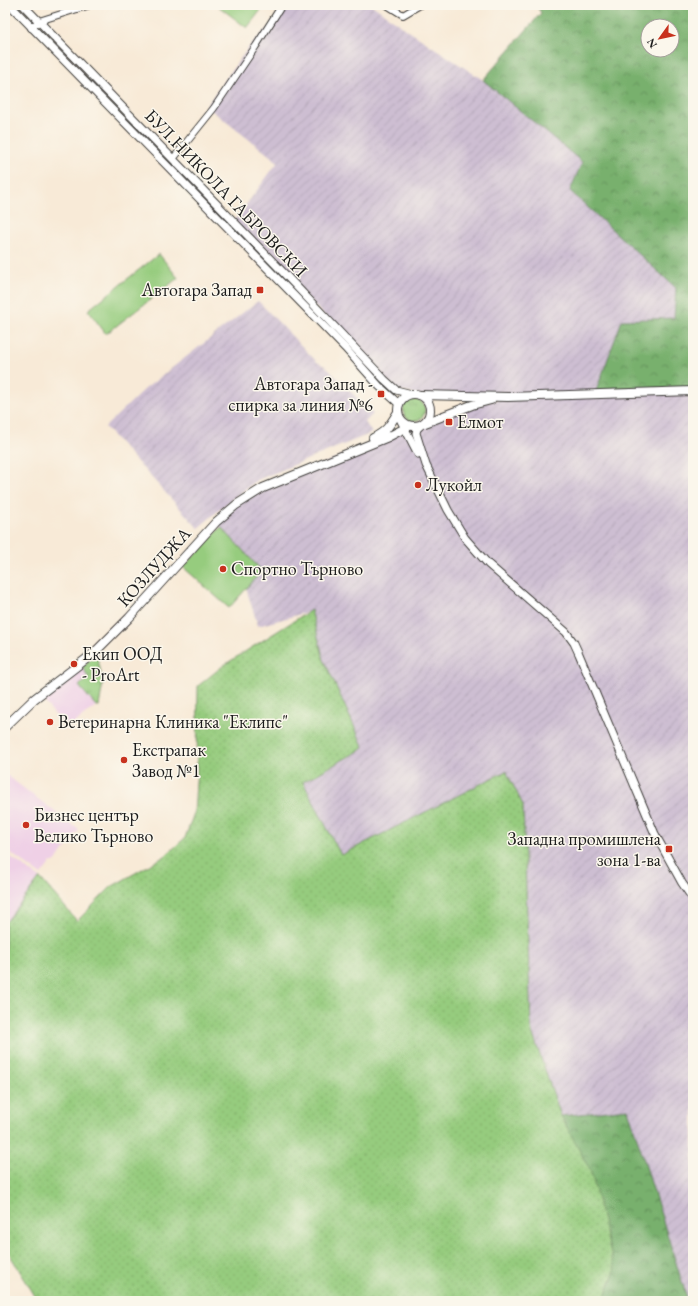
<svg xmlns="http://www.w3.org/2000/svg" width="698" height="1306" font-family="'EB Garamond',serif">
	<defs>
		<pattern id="industrial-furrows" width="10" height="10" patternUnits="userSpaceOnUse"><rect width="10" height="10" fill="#cdbed2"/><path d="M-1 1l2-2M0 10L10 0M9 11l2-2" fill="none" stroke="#afa3b4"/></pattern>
		<pattern id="grass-tufts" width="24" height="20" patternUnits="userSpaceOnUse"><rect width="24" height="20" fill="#96cc7e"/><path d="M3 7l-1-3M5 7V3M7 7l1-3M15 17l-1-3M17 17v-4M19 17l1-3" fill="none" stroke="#81af6c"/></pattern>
		<pattern id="forest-crowns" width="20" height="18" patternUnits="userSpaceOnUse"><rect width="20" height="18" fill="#78b06d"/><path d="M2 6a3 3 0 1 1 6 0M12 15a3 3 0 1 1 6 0" fill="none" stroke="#628e59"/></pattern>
		<pattern id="park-dots" width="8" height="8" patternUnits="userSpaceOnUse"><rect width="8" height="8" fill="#96cc7e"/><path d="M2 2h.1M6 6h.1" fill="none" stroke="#81af6c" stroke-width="1.8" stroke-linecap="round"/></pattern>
	</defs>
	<rect width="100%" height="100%" fill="#fbf7ec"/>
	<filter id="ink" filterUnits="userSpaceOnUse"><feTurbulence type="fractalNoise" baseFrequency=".025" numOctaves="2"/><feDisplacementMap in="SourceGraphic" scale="8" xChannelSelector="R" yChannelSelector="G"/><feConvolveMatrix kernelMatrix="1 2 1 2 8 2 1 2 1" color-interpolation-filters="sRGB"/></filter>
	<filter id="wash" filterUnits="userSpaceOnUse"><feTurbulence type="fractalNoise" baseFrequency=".012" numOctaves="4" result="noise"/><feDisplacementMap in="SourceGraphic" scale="16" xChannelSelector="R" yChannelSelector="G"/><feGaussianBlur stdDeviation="0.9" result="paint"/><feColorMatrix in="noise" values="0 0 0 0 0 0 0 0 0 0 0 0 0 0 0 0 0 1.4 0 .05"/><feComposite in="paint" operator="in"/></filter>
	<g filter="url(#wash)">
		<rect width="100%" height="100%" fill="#f8ead7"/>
		<g fill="#efd0e6">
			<path d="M 82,666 L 88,677 L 79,686 L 96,706 L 67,729 L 42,699 Z"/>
			<path d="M 5,774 L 79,830 L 54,863 L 51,862 L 41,875 L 5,849 Z"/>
			<path d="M 5,853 L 40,878 L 5,923 Z"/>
		</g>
		<g fill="url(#industrial-furrows)">
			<path d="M 285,5 L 372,5 L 407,30 L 483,80 L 582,162 L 570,191 L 676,288 L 674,318 L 693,391 L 693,1301 L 688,1301 L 628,1110 L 561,1116 L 531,1029 L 523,805 L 506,771 L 341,855 L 303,782 L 364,748 L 324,660 L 311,611 L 258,626 L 246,588 L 262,571 L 216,522 L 245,498 L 409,426 L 415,427 L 472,405 L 505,398 L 420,395 L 396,390 L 233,221 L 237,217 L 278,162 L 206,106 L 251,44 L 276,20 Z"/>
			<path d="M 258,301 L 317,362 L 325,366 L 373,414 L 365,422 L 372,433 L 257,480 L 225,505 L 198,528 L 105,427 L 145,389 Z"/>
		</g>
		<g fill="url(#grass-tufts)" stroke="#59744d">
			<circle cx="414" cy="410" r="11"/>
			<path d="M 97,654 L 103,683 L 99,706 L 96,706 L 79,686 L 88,677 L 82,666 Z"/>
		</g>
		<g fill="url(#forest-crowns)" stroke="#4a6644" fill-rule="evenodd">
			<path d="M 536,5 L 693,5 L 693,391 L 595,394 L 622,320 L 674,318 L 676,288 L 570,191 L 582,162 L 483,80 L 541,13 ZM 648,26 L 672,26 L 672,50 L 648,50 Z"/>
			<path d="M 628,1109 L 688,1301 L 603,1301 L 615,1270 L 561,1116 Z"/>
		</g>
		<path fill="url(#park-dots)" stroke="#59744d" d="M 311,610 L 324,660 L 364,748 L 303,782 L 341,855 L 506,771 L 523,805 L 531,1029 L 561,1116 L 591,1172 L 615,1270 L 603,1301 L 38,1301 L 5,1247 L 5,923 L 40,878 L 77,921 L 111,887 L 165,856 L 185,838 L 194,813 L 197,768 L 198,686 L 224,665 Z"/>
		<g fill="#96cc7e" stroke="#59744d">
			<path d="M 219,5 L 265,5 L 247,28 L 218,6 Z"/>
			<path d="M 159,254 L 178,278 L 106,334 L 88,310 Z"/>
			<path d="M 221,527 L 262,571 L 229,608 L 183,567 Z"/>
		</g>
	</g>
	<g filter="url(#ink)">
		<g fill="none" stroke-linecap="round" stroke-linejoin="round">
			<g stroke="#3d3b38" stroke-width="8">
				<g id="minor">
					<path d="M 387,5 L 403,15 L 420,5"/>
					<path d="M 31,28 L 39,21 L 90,5"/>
					<path d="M 173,159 L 214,108 L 256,46 L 282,5"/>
				</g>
			</g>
			<g stroke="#3d3b38" stroke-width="9">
				<g id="tertiary">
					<path d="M 10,5 L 271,272 L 345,348 L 379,386 L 399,404"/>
					<path d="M 23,5 L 278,267 L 384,379 L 396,390 L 412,394"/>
					<path d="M 401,421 L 418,454"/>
					<path d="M 420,426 L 417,429 L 416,433 L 426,465 L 448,510 L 465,538 L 488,564 L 566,632 L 574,643 L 579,654 L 655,834 L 682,883 L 693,899"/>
				</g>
			</g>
			<g stroke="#3d3b38" stroke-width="10">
				<g id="secondary">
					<circle cx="414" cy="410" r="16"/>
					<path d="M 420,395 L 508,397 L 693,391"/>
					<path d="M 425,423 L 472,405 L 491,400"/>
					<path d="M 373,438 C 387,431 390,425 398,412"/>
					<path d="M 5,727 L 34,699 L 94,653 L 129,618 L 216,522 L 236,505 L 263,488 L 388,437 L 409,426"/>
				</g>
			</g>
			<use href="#minor" stroke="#fff" stroke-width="6"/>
			<use href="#tertiary" stroke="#fff" stroke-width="7"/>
			<use href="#secondary" stroke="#fff" stroke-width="8"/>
		</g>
	</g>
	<g fill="#c8321e" stroke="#fbf7ec" stroke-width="1.5">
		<rect x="256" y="286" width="8" height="8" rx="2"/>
		<rect x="377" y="390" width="8" height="8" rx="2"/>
		<rect x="445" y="418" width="8" height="8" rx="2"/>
		<circle cx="418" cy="485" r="4"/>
		<circle cx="223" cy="569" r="4"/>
		<circle cx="74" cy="664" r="4"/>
		<circle cx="50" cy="722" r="4"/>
		<circle cx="124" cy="760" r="4"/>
		<circle cx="26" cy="825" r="4"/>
		<rect x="665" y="845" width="8" height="8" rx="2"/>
	</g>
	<g text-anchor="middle" stroke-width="3" stroke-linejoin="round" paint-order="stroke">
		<g font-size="18" fill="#1c1c1c" stroke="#fbf7ec">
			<text transform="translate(226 193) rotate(46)" y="6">БУЛ.НИКОЛА ГАБРОВСКИ</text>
			<text transform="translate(154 567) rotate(-48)" y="6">КОЗЛУДЖА</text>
		</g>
		<g font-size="18" fill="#1c1c1c" stroke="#fbf7ec" text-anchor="start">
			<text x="252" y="296" text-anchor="end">Автогара Запад</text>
			<text x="373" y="390" text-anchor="end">Автогара Запад -<tspan x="373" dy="21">спирка за линия №6</tspan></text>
			<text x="457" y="428">Елмот</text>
			<text x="426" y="491">Лукойл</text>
			<text x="231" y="575">Спортно Търново</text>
			<text x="82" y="660">Екип ООД<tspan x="82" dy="21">- ProArt</tspan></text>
			<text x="58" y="728">Ветеринарна Клиника "Еклипс"</text>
			<text x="132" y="756">Екстрапак<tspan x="132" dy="21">Завод №1</tspan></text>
			<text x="34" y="821">Бизнес център<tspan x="34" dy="21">Велико Търново</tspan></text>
			<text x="661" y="845" text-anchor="end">Западна промишлена<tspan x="661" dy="21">зона 1-ва</tspan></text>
		</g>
	</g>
	<rect width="698" height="1306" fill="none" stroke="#fbf7ec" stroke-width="20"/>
	<g transform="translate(660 38) rotate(237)"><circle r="19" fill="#fbf7ec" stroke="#a29f99"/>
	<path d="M0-3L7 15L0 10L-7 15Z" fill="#c8321e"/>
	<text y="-6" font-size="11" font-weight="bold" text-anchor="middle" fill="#1c1c1c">N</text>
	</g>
</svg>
